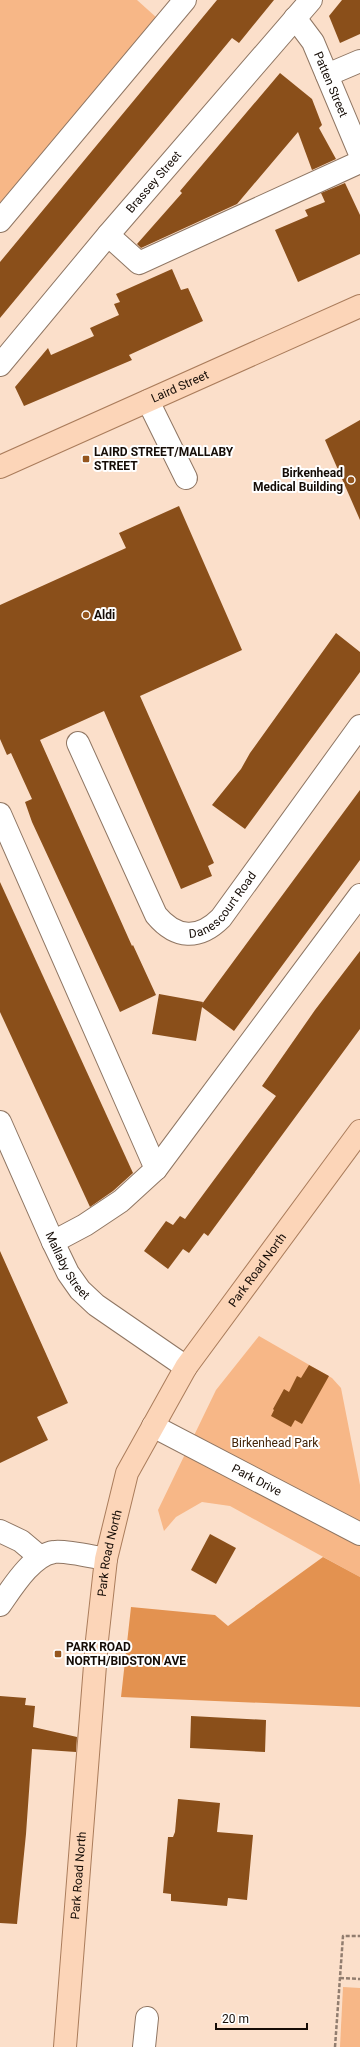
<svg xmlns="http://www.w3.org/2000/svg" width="360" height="2047" font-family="Roboto,sans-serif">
	<rect width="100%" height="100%" fill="#fbdfca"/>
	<g fill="#f7b787">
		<path d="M 0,0 L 137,0 L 157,18 L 0,204 Z"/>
		<path d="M 259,1336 L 332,1378 L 341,1388 L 360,1485 L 360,1577 L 230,1506 L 202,1502 L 176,1517 L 164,1531 L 158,1510 L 216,1390 Z"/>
		<path d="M 343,1987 L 360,1988 L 360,2047 L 340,2047 Z"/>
	</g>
	<path fill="#e39250" d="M 323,1557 L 360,1577 L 360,1707 L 121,1697 L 131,1607 L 215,1615 L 228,1626 Z"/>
	<g fill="#8a4f1a">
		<path d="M 217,0 L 274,0 L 239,43 L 232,38 L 0,318 L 0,262 Z"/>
		<path d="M 342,0 L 360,0 L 360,34 L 340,43 L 329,16 Z"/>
		<path d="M 280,73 L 312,99 L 322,125 L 319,128 L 336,159 L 312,170 L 298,132 L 237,204 L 141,248 L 137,244 L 182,193 L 180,191 Z"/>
		<path d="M 345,183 L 360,215 L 360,254 L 298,282 L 275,230 L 308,216 L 305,210 L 325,202 L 321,193 Z"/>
		<path d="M 172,269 L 181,290 L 188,288 L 203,321 L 129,355 L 132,360 L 24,406 L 15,387 L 48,348 L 51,355 L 94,336 L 90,328 L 119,315 L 114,304 L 120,302 L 116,294 Z"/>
		<path d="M 360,420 L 360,520 L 325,440 Z"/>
		<path d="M 179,506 L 242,650 L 140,696 L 214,863 L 208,866 L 212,876 L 181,889 L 104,711 L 40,740 L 132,946 L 133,945 L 156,995 L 120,1012 L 32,822 L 25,802 L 32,799 L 11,753 L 7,755 L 0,739 L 0,605 L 126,548 L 119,533 Z"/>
		<path d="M 336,633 L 360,652 L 360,672 L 245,829 L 212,805 L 241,769 L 250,753 Z"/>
		<path d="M 360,790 L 360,860 L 234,1031 L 202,1007 L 196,1041 L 152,1034 L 159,994 L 203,1002 L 202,1004 Z"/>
		<path d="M 0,882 L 133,1173 L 113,1191 L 90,1207 L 0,1012 Z"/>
		<path d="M 360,951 L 360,1029 L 208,1236 L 204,1233 L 189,1253 L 183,1249 L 168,1269 L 144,1251 L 166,1221 L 173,1225 L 180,1216 L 185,1219 L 276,1096 L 262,1086 L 315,1010 Z"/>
		<path d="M 0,1251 L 68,1403 L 37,1417 L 48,1440 L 0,1463 Z"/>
		<path d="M 309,1365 L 329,1376 L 302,1424 L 295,1420 L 291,1427 L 271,1416 L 274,1410 L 273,1409 L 284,1389 L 289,1392 L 297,1376 L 301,1378 Z"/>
		<path d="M 210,1534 L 236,1548 L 216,1584 L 191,1570 Z"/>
		<path d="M 0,1696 L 26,1698 L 25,1705 L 35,1706 L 33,1727 L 77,1737 L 76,1752 L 32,1749 L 26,1834 L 17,1924 L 0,1923 Z"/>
		<path d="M 191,1716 L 266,1720 L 265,1752 L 190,1748 Z"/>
		<path d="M 178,1799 L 220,1803 L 217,1832 L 253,1835 L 247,1900 L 228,1898 L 227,1906 L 171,1901 L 171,1894 L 163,1893 L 168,1837 L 173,1837 L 175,1832 Z"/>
	</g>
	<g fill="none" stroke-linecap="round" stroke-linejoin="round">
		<g stroke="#8f7663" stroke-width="24">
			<g id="minor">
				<path id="s1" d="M 295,18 L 313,42 L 360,154"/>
				<path d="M 327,75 L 360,61"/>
				<path d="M 0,221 L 185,0"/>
				<path d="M 108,235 L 139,263 L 360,162"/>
				<path id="s2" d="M 0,365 L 108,235 L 311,0"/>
				<path d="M 148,401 L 186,478"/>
				<path id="s3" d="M 78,743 L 156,915 C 176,939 199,940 221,918 L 360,726"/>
				<path d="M 0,814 L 156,1169"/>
				<path id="s4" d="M 0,1122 L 53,1242 L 68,1273 L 80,1290 L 96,1305 L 186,1367"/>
				<path d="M 53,1242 L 85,1225 L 121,1201 L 156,1169 L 360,895"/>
				<path id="s5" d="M 153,1426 L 360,1534"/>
				<path d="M 0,1531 L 21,1541 L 40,1557"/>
				<path d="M 0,1605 C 12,1588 32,1555 54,1552 C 65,1550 93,1557 106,1559"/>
				<path d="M 144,2047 L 147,2018"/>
			</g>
		</g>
		<g stroke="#aa7c5b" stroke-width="24">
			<g id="major">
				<path id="s6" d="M 0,467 L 360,306"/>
				<path id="s7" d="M 65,2047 L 97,1640 L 106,1559 L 127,1473 L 186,1367 L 360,1131"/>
			</g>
		</g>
		<g stroke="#917d6f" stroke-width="2.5" stroke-dasharray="4 2" stroke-linecap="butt">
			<path d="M 340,1978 L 360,1979"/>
			<path d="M 335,2047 L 343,1936 L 360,1936"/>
		</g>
		<use href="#minor" stroke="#fff" stroke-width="22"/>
		<use href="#major" stroke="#fcd5b8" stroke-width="22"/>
	</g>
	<g fill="#95561e" stroke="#fff" stroke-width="1.5">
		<rect x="82" y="455" width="8" height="8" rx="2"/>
		<circle cx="351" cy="480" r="4"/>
		<circle cx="86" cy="615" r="4"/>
		<rect x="54" y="1650" width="8" height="8" rx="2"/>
	</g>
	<g text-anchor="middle" stroke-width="4" stroke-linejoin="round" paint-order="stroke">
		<g font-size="12" fill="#150c06" stroke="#fff">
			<text dy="4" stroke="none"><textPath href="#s1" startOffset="76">Patten Street</textPath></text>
			<text dy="4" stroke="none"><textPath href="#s2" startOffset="239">Brassey Street</textPath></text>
			<text dy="4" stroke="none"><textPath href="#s6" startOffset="197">Laird Street</textPath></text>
			<text dy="4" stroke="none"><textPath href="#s3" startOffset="274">Danescourt Road</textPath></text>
			<text dy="4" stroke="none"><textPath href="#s4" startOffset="159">Mallaby Street</textPath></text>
			<text dy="4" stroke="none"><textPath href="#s7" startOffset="820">Park Road North</textPath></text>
			<text dy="4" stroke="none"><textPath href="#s5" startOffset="117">Park Drive</textPath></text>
			<text dy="4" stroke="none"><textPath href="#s7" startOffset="496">Park Road North</textPath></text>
			<text dy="4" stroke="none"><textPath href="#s7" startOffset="172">Park Road North</textPath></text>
		</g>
		<g font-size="12" font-weight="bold" fill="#150c06" stroke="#fff" text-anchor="start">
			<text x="94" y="456">LAIRD STREET/MALLABY<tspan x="94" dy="14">STREET</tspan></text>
			<text x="343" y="477" text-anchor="end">Birkenhead<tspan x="343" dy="14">Medical Building</tspan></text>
			<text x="94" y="619">Aldi</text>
			<text x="66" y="1651">PARK ROAD<tspan x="66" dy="14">NORTH/BIDSTON AVE</tspan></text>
		</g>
		<g font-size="12" fill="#442407" stroke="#fff">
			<text x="275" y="1447">Birkenhead Park</text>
		</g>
	</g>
	<path d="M216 2023v6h91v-6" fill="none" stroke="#150c06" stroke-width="2"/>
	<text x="222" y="2023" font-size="12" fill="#150c06" stroke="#ffffff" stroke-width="3" paint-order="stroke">20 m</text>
</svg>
